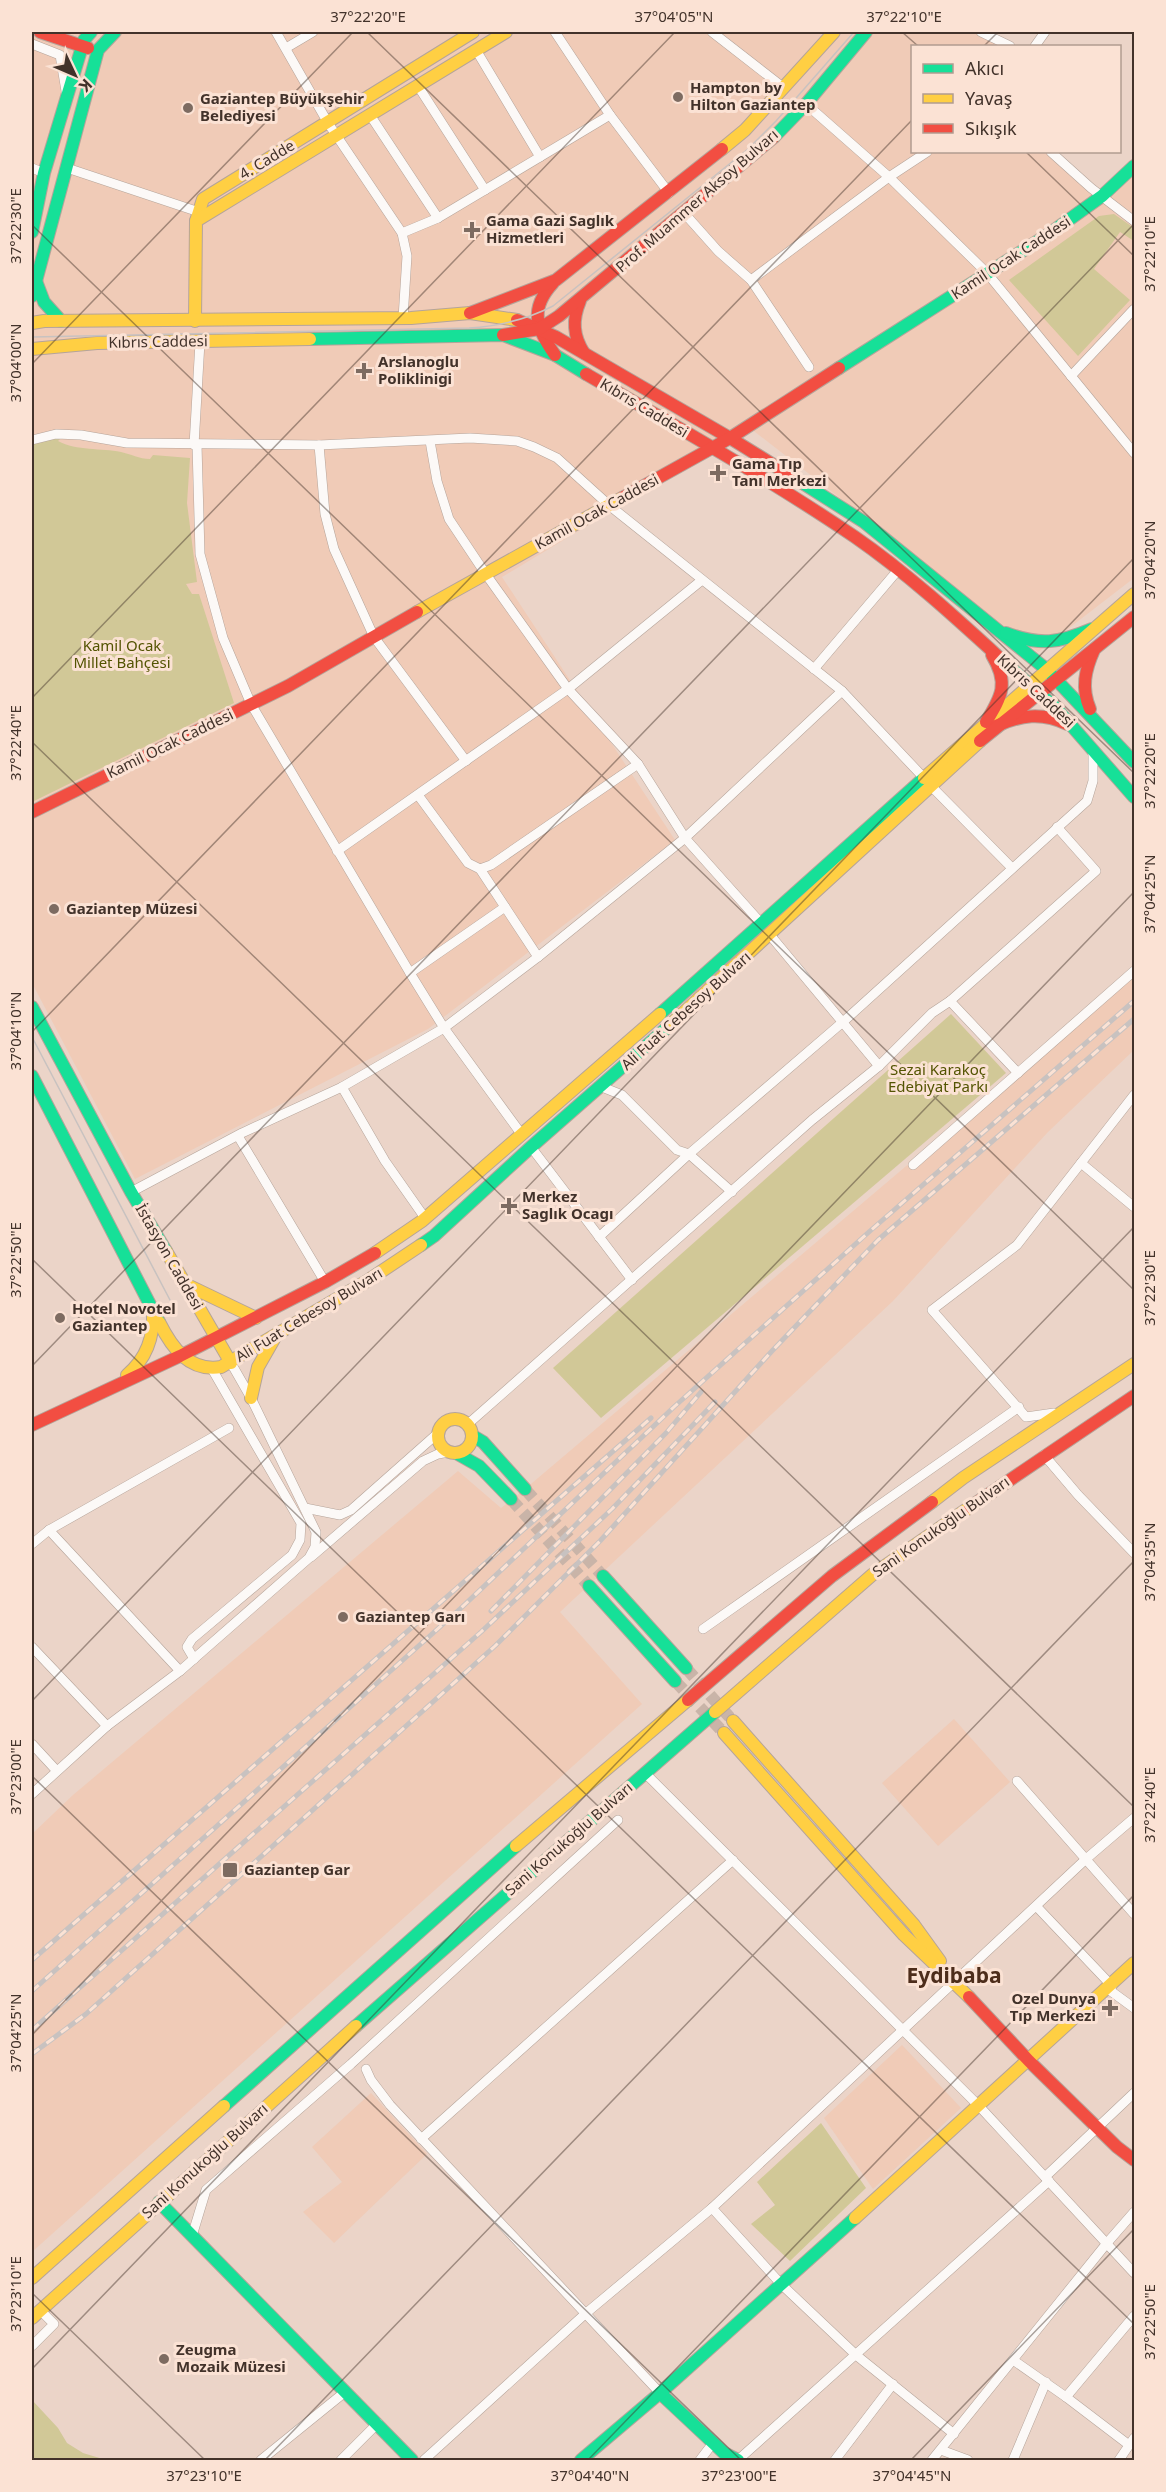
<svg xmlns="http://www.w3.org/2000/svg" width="1166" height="2492" font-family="'Noto Sans',sans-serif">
	<rect width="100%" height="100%" fill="#ebd4c8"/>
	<g fill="#f0cbb7">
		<path d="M 32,32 L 982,32 L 1003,46 L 912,46 L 912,152 L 1051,152 L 1104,196 L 1134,163 L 1134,578 L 1038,652 L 750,428 L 502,577 L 675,840 L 428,1029 L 135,1179 L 32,983 Z"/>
		<path d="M 1134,973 L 1134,1050 L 1048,1132 L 893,1301 L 560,1612 L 642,1704 L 32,2252 L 32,1834 L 73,1795 L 458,1471 L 501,1508 L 525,1489 Z"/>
		<path d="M 954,1719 L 1010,1782 L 938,1846 L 882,1783 Z"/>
		<path d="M 902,2045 L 961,2108 L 873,2189 L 824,2118 Z"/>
		<path d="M 371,2093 L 427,2154 L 334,2243 L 303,2212 L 342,2182 L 312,2147 Z"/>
	</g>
	<g fill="#d1c897">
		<path d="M 1114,214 L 1134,228 L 1134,241 L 1120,232 L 1094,269 L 1130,300 L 1078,356 L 1009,280 L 1099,216 Z"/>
		<path d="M 63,436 L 58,441 C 77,451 101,448 121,452 C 131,454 139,459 150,459 L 153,455 L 190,458 L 187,503 L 197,582 L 186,584 L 192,594 L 199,594 L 234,703 L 32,802 L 32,441 Z"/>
		<path d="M 951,1014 L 1006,1073 L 601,1418 L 553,1368 Z"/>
		<path d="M 821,2123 L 866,2188 L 790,2261 L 751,2224 L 775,2205 L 757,2182 Z"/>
		<path d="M 32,2400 L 58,2428 L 67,2443 L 83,2453 L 106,2460 L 32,2460 Z"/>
	</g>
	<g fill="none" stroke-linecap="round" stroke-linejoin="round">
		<g stroke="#c9b4a8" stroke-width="12" stroke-dasharray="12 6" stroke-linecap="butt">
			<path d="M 525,1489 L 603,1576"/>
			<path d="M 511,1499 L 589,1586"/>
			<path d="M 686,1668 L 733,1721"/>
			<path d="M 675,1681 L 724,1733"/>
		</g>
		<g stroke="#b5a49a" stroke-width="10">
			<g id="street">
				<path d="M 276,32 L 328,123 L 402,233 L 407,256 L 403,318"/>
				<path d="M 555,32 L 610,115 L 669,193"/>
				<path d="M 712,32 L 784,88"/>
				<path d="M 981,32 L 1010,46"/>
				<path d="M 32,44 L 60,55 L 67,97"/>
				<path d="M 1035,46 L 1045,32"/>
				<path d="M 286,48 L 313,32"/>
				<path d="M 476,50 L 540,157"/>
				<path d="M 418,86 L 485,190"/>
				<path d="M 806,104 L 889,177 L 987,273 L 1134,453"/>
				<path d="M 370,115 L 438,218"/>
				<path d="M 1051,152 L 1091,188 L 1134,221"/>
				<path d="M 32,168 L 44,173"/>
				<path d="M 67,168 L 199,212"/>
				<path d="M 685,214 L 718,251 L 751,280 L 809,367"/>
				<path d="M 402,233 L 438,218 L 610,115"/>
				<path d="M 751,280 L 889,177 L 927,152"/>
				<path d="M 1071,376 L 1134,309"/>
				<path d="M 32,440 L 56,434 L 81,435 L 127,443 L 319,445 L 470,438 L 517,441 L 534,447 L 557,458 L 610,506 L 842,691 L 924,778"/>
				<path d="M 430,441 L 437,481 L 449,519 L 485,573 L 568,689 L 638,764 L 685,838 L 760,922"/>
				<path d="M 194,445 L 200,342"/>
				<path d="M 197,445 L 200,554 L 223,638 L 251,704 L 410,973 L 444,1028 L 522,1135"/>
				<path d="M 319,445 L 325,514 L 334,549 L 374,637 L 466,761"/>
				<path d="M 814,669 L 898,570"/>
				<path d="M 931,786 L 1012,868"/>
				<path d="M 418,795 L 468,863 L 480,869 L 491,865 L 638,764"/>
				<path d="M 337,851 L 568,689 L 702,580"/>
				<path d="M 480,869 L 538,957"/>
				<path d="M 770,935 L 879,1066"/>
				<path d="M 410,973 L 505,907"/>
				<path d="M 950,1001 L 1096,871 L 1057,827"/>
				<path d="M 342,1087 L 385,1161 L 425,1218"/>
				<path d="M 602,1087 L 622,1095 L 677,1150 L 689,1154 L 732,1192"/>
				<path d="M 238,1136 L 325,1282"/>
				<path d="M 531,1147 L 632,1280"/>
				<path d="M 1081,1163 L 1134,1207"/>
				<path d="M 913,1165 L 1134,971"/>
				<path d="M 131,1192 L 242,1133 L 342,1087 L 444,1028 L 538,957 L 685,838 L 842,691"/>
				<path d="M 599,1237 L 689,1154 L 844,1021 L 1087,801 L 1093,781 L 1093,751"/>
				<path d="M 1054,1413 L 1026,1417 L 932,1310 L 1017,1245 L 1134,1095"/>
				<path d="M 468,1424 L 812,1120 L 879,1066 L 932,1013 L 950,1001 L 1018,1073"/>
				<path d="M 1044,1455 L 1078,1495 L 1134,1553"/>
				<path d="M 305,1508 L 340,1515 L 351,1510 L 438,1433"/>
				<path d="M 49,1530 L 180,1671"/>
				<path d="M 32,1544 L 49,1530 L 229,1428"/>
				<path d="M 311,1557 L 423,1461 L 438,1454 L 449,1452"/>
				<path d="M 703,1629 L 1019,1407"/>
				<path d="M 32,1647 L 107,1726"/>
				<path d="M 194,1659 L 187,1647 L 192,1639 L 292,1555 L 300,1540 L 301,1523 L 212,1369"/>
				<path d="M 32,1744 L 56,1770"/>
				<path d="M 645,1773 L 979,2106 L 1134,2273"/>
				<path d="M 1017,1781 L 1134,1914"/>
				<path d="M 32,1794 L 107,1726 L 180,1671 L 309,1558 L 315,1547 L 316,1532 L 251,1398 L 231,1363"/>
				<path d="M 1037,1907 L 1112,1986"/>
				<path d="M 1108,1989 L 1134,2008"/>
				<path d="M 366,2069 L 371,2080 L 390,2105 L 660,2393"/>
				<path d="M 421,2139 L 733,1860"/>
				<path d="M 1045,2177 L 1134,2093"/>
				<path d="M 712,2208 L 781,2284 L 856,2355 L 954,2434"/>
				<path d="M 192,2236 L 206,2190 L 351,2064 L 618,1820"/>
				<path d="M 32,2346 L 54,2324 L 40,2310"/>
				<path d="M 1013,2360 L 1066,2397 L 1129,2445"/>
				<path d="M 1066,2397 L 1134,2316"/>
				<path d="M 941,2450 L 968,2460"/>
				<path d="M 261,2460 L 345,2392"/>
				<path d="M 341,2460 L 378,2423"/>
				<path d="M 424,2460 L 585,2314 L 712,2208 L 1086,1859 L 1134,1818"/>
				<path d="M 700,2460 L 713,2443"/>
				<path d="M 738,2460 L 1049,2181"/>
				<path d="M 835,2460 L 893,2384"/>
				<path d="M 932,2460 L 1107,2243 L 1134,2212"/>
				<path d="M 1013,2460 L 1046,2382"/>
				<path d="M 1119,2460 L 1134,2438"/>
			</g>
		</g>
		<g stroke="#b5a49a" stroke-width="14">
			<g id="fast">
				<path d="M 774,137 L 806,104 L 866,32"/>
				<path d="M 32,232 L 44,173 L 84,40 L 91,32"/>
				<path d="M 36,281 L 44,302 L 61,321"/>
				<path d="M 32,296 L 98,50 L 115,32"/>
				<path d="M 310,339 L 503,335 L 555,355 L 586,374"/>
				<path d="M 839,368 L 1049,234 L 1102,196 L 1134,166"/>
				<path d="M 801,482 L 864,522 L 1046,669 L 1134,762"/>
				<path d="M 1006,633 C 1040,646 1059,643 1092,629"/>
				<path d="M 1002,660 L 1056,708 L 1134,797"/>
				<path d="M 32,1007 L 131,1192 L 166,1251"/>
				<path d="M 660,1014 L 924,778"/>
				<path d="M 32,1076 L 159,1322"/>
				<path d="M 421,1245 L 434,1236 L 531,1147 L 670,1025"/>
				<path d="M 473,1436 L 483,1442 L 525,1489"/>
				<path d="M 456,1453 L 479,1466 L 511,1499"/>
				<path d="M 603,1576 L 686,1668"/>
				<path d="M 589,1586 L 675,1681"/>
				<path d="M 356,2026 L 715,1712"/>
				<path d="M 224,2106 L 516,1846"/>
				<path d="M 159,2202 L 412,2460"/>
				<path d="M 660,2393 L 724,2453 L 738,2460"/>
				<path d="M 581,2460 L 660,2393 L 855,2218"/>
			</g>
		</g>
		<g stroke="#b5a49a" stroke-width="14">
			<g id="slow">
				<path d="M 722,149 L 745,130 L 834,32"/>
				<path d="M 196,221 L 203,199 L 473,32"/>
				<path d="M 195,321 L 196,221 L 506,32"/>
				<path d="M 32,323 L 44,321 L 411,318 L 470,313 L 517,320"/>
				<path d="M 32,349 L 97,343 L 310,339"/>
				<path d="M 417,612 L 622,498"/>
				<path d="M 924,778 L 1134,594"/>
				<path d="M 670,1025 L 980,741"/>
				<path d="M 166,1251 L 231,1363"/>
				<path d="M 375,1253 L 422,1221 L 660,1014"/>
				<path d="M 183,1283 L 256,1318"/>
				<path d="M 159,1322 C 172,1348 189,1372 221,1367 L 367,1281 L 421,1245"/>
				<path d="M 127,1375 C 147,1358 154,1337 153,1311"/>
				<path d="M 251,1398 L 258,1367 L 274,1339"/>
				<circle cx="455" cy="1436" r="17"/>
				<path d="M 932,1502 L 963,1478 L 1134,1364"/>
				<path d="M 715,1712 L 872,1575 L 970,1507"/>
				<path d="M 733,1721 L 914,1925 L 940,1961"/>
				<path d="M 724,1733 L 904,1935 L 969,1997"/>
				<path d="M 516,1846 L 688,1700"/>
				<path d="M 855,2218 L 1134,1963"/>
				<path d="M 32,2278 L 224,2106"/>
				<path d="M 32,2318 L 356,2026"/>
			</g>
		</g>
		<g stroke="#b5a49a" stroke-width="14">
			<g id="jam">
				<path d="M 40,32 L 88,48"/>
				<path d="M 553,283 C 529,309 536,328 555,355"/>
				<path d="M 580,301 C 572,320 573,336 584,353"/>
				<path d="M 470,313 L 556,280 L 722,149"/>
				<path d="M 517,320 L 556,337 L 730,438 L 801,482"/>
				<path d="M 503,335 L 539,329 L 559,316 L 774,137"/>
				<path d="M 586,374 C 677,427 768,478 855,537 C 907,573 955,617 1002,660"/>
				<path d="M 622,498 L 730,438 L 839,368"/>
				<path d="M 1090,709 C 1081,688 1085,670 1094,650"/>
				<path d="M 986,722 C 1002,696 1009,683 992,655"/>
				<path d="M 996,726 C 1021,715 1042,712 1067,724"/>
				<path d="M 980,741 L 1134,617"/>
				<path d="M 32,812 L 288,686 L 417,612"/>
				<path d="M 32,1425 L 180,1356 L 325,1282 L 375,1253"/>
				<path d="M 970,1507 L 1134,1396"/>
				<path d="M 688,1700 L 832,1576 L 932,1502"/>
				<path d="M 969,1997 L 1029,2061 L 1117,2147 L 1134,2160"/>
			</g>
		</g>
		<use href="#street" stroke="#fcf9f7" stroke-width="9"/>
		<use href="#fast" stroke="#16e098" stroke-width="12"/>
		<use href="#slow" stroke="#ffcf43" stroke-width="12"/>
		<use href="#jam" stroke="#f24e42" stroke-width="12"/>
		<g stroke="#c8c2c0" stroke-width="1.5">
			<path d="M 32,337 L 469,328 C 500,326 526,320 553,306 L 748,149 L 776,121 L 854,32"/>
			<path d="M 32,1037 L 170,1300"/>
		</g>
		<g stroke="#c8c2c0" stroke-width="5">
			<g id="rail">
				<path d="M 491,1611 L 666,1433 L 701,1392"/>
				<path d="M 32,1960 L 651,1418"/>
				<path d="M 32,1991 L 460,1609 L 675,1406 L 870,1231 L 1134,1001"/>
				<path d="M 32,2030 L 481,1632 L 612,1509 L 715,1402"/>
				<path d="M 32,2054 L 86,2014 L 495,1646 L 600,1541 L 772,1351 L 878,1240 L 1134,1019"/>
			</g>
		</g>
		<use href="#rail" stroke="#fbe2d4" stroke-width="3" stroke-dasharray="9" stroke-linecap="butt"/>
	</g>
	<path fill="none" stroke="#42322a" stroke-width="1.5" stroke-opacity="0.45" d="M 367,32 L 1134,773M 902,32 L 918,46M 984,46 L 998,32M 1026,152 L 1134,256M 32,225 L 1134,1290M 32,364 L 353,32M 32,698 L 675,32M 32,742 L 1134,1807M 32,1032 L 912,120M 32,1259 L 1134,2324M 32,1366 L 1134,224M 32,1701 L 1134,558M 32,1776 L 741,2460M 32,2035 L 1134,892M 32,2293 L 205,2460M 32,2369 L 1134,1227M 265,2460 L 1134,1561M 588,2460 L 1134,1895M 911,2460 L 1134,2229"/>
	<g fill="#7d6b61" stroke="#fbe2d4" stroke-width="2">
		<circle cx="678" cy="97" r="6"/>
		<circle cx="188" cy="108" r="6"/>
		<path d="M469 221h6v6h6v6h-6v6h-6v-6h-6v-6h6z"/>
		<path d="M361 362h6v6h6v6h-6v6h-6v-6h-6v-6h6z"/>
		<path d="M715 464h6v6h6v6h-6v6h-6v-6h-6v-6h6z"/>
		<circle cx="54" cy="909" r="6"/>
		<path d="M506 1197h6v6h6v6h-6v6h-6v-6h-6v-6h6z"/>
		<circle cx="60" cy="1318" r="6"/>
		<circle cx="343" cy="1617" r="6"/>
		<rect x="222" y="1862" width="16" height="16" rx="3"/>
		<path d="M1107 1999h6v6h6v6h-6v6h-6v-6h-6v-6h6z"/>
		<circle cx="164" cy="2359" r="6"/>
	</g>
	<g text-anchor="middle" stroke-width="6" stroke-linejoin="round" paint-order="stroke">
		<g font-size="15" font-weight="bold" fill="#42322a" stroke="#fbe2d4" text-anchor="start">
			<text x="690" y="93">Hampton by<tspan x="690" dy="17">Hilton Gaziantep</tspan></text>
			<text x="200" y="104">Gaziantep Büyükşehir<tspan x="200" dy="17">Belediyesi</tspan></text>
			<text x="486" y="226">Gama Gazi Saglık<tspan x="486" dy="17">Hizmetleri</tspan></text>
			<text x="378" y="367">Arslanoglu<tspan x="378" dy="17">Poliklinigi</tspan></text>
			<text x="732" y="469">Gama Tıp<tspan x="732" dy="17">Tanı Merkezi</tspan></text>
			<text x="66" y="914">Gaziantep Müzesi</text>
			<text x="522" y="1202">Merkez<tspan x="522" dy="17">Saglık Ocagı</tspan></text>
			<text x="72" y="1314">Hotel Novotel<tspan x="72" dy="17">Gaziantep</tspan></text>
			<text x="355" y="1622">Gaziantep Garı</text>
			<text x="244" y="1875">Gaziantep Gar</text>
			<text x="1096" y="2004" text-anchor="end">Ozel Dunya<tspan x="1096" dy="17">Tıp Merkezi</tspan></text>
			<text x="176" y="2355">Zeugma<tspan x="176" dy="17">Mozaik Müzesi</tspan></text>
		</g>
		<g font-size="15" fill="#42322a" stroke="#fbe2d4">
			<text transform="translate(267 160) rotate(-31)" y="5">4. Cadde</text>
			<text transform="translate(697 201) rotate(-41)" y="5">Prof. Muammer Aksoy Bulvarı</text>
			<text transform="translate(1011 258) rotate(-33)" y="5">Kamil Ocak Caddesi</text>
			<text transform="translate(158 342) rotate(-1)" y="5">Kıbrıs Caddesi</text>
			<text transform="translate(644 408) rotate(31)" y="5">Kıbrıs Caddesi</text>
			<text transform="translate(597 512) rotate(-29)" y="5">Kamil Ocak Caddesi</text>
			<text transform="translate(1036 691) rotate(43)" y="5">Kıbrıs Caddesi</text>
			<text transform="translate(170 744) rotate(-26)" y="5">Kamil Ocak Caddesi</text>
			<text transform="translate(686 1011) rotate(-42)" y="5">Ali Fuat Cebesoy Bulvarı</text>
			<text transform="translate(169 1257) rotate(60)" y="5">İstasyon Caddesi</text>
			<text transform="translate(309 1315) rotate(-31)" y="5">Ali Fuat Cebesoy Bulvarı</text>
			<text transform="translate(941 1527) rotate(-35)" y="5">Sani Konukoğlu Bulvarı</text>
			<text transform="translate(569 1839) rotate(-41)" y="5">Sani Konukoğlu Bulvarı</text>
			<text transform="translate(205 2161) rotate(-42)" y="5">Sani Konukoğlu Bulvarı</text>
		</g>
		<g font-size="15" fill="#535402" stroke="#fbe2d4">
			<text x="122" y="651">Kamil Ocak<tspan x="122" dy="17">Millet Bahçesi</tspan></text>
			<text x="938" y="1075">Sezai Karakoç<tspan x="938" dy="17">Edebiyat Parkı</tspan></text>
		</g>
		<g font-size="21" font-weight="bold" fill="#4d2d1b" stroke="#fbe2d4">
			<text x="954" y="1983">Eydibaba</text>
		</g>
	</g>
	<rect width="1166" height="2492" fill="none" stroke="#fbe2d4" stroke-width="66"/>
	<rect x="911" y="45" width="210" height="108" fill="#fbe2d4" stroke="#b19c90" stroke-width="1.5"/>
	<rect x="923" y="64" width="30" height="9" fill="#16e098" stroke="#b19c90" stroke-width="1.5"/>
	<text x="965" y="75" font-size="18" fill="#42322a">Akıcı</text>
	<rect x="923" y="94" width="30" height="9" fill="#ffcf43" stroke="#b19c90" stroke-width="1.5"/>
	<text x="965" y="105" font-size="18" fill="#42322a">Yavaş</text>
	<rect x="923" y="124" width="30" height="9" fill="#f24e42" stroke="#b19c90" stroke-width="1.5"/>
	<text x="965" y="135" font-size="18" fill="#42322a">Sıkışık</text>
	<g transform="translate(75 75) rotate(134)" stroke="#fbe2d4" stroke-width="4.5" paint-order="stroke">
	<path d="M0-4.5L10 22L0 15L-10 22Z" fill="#42322a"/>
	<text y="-9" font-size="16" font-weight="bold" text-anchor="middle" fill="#42322a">K</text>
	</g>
	<rect x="33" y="33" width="1100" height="2426" fill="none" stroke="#42322a" stroke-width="2"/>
	<g font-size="15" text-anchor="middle" fill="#42322a">
		<text x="368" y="22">37°22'20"E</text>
		<text x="674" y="22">37°04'05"N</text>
		<text x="904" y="22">37°22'10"E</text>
		<text transform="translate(16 226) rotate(-90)" y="5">37°22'30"E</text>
		<text transform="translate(1150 254) rotate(-90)" y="5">37°22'10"E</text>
		<text transform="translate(16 363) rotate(-90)" y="5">37°04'00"N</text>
		<text transform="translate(1150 560) rotate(-90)" y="5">37°04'20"N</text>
		<text transform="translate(16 743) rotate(-90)" y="5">37°22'40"E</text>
		<text transform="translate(1150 771) rotate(-90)" y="5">37°22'20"E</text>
		<text transform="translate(1150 894) rotate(-90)" y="5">37°04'25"N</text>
		<text transform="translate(16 1031) rotate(-90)" y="5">37°04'10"N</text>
		<text transform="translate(16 1260) rotate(-90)" y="5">37°22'50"E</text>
		<text transform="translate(1150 1288) rotate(-90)" y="5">37°22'30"E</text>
		<text transform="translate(1150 1562) rotate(-90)" y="5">37°04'35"N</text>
		<text transform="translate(16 1777) rotate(-90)" y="5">37°23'00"E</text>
		<text transform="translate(1150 1805) rotate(-90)" y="5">37°22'40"E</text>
		<text transform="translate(16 2033) rotate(-90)" y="5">37°04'25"N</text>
		<text transform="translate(16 2294) rotate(-90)" y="5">37°23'10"E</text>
		<text transform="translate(1150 2322) rotate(-90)" y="5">37°22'50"E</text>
		<text x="204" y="2481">37°23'10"E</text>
		<text x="590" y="2481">37°04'40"N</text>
		<text x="739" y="2481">37°23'00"E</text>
		<text x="912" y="2481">37°04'45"N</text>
	</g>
</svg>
